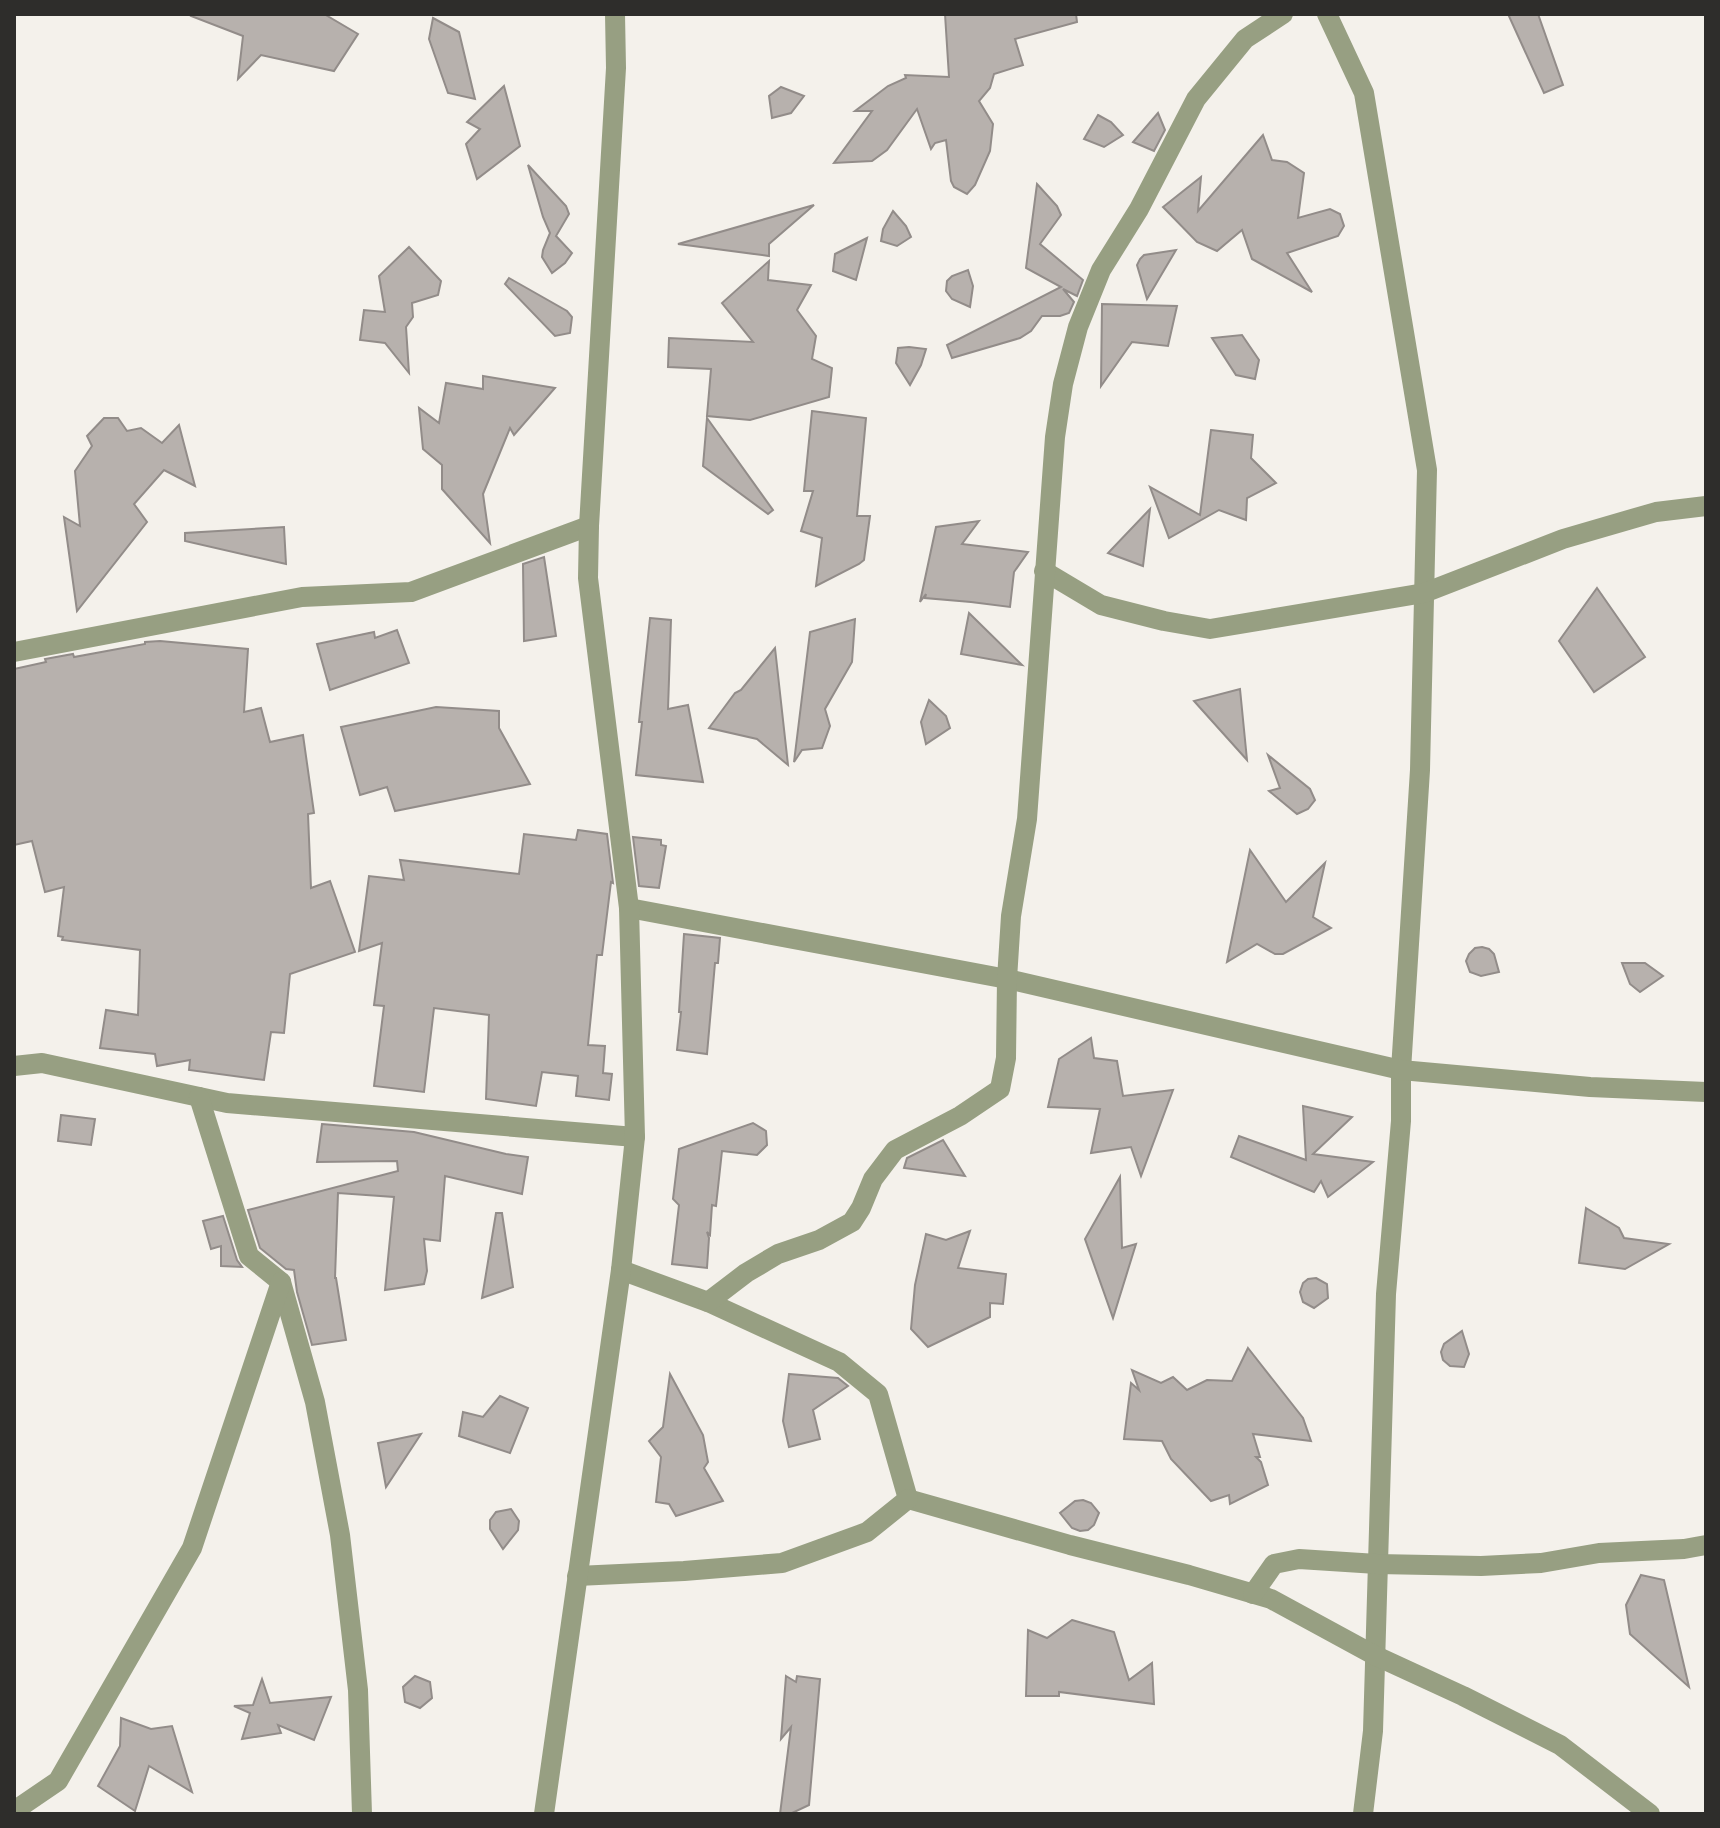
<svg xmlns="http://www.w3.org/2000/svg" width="1720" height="1828" font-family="'DejaVu Sans',sans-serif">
	<rect width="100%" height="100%" fill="#f4f1eb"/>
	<g fill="#b7b1ad" stroke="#928c89" stroke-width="2">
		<path d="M 192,14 L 324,14 L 358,34 L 334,71 L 261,55 L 238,79 L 243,36 L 191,16 Z"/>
		<path d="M 945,14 L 1076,14 L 1077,22 L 1015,39 L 1023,65 L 994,74 L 990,88 L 979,101 L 993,124 L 990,151 L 975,185 L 967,194 L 954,187 L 951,181 L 946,140 L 935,143 L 931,149 L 917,109 L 887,150 L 872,161 L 834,163 L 872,111 L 855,111 L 888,86 L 906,78 L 905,75 L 949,77 Z"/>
		<path d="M 1508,14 L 1538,14 L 1563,85 L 1544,93 Z"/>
		<path d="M 433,18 L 459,32 L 475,99 L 448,93 L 429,39 Z"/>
		<path d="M 504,86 L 520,146 L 477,179 L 466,144 L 480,129 L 467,122 Z"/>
		<path d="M 781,87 L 804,96 L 791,113 L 772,118 L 769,96 Z"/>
		<path d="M 1158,113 L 1165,130 L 1154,151 L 1133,142 Z"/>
		<path d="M 1098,115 L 1111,122 L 1123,135 L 1104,147 L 1084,139 Z"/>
		<path d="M 1263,135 L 1272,160 L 1287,162 L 1304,173 L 1298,218 L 1330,209 L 1340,214 L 1344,226 L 1338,236 L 1287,253 L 1312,292 L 1252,259 L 1242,230 L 1217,251 L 1197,242 L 1163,207 L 1201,177 L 1198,211 Z"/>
		<path d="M 528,165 L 566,206 L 569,214 L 556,236 L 572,253 L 565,263 L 552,273 L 542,257 L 543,250 L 550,233 L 543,217 Z"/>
		<path d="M 1037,184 L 1057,206 L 1061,215 L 1040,244 L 1083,280 L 1077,296 L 1063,289 L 1074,302 L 1069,313 L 1060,316 L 1042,316 L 1031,331 L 1020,338 L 952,358 L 947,345 L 1061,287 L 1026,268 Z"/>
		<path d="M 814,205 L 769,244 L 769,256 L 678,244 Z"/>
		<path d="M 893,211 L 906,226 L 911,237 L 897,246 L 881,241 L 883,229 Z"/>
		<path d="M 867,238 L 856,280 L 833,271 L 835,254 Z"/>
		<path d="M 409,247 L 441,281 L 438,295 L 412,303 L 413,317 L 406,327 L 409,373 L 385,343 L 360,340 L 364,310 L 385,312 L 379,276 Z"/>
		<path d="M 1176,250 L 1147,299 L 1137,265 L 1140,259 L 1144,255 Z"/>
		<path d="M 769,261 L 768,280 L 811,285 L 797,310 L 816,336 L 812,359 L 832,368 L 829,397 L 750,420 L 707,416 L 711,369 L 668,367 L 669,338 L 753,342 L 722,303 Z"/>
		<path d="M 968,270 L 973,286 L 970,307 L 952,299 L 946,291 L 947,281 L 952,276 Z"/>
		<path d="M 509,278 L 567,311 L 572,317 L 570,333 L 555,336 L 505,284 Z"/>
		<path d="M 1102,304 L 1177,306 L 1168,346 L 1132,342 L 1101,386 Z"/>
		<path d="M 1242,335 L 1259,360 L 1255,379 L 1236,375 L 1212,338 Z"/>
		<path d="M 909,347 L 926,349 L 921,365 L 910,385 L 896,363 L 898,348 Z"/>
		<path d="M 483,376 L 555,388 L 514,435 L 510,428 L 483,494 L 490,543 L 442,489 L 442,465 L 423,449 L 419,408 L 439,423 L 446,383 L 483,389 Z"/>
		<path d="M 812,411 L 866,418 L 857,516 L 870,516 L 864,560 L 859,564 L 816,586 L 822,538 L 801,531 L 813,491 L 804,491 Z"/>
		<path d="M 104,418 L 118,418 L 127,431 L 141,428 L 162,443 L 179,425 L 195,486 L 164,470 L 134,504 L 147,522 L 77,611 L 64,517 L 80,526 L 75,471 L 92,446 L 87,436 Z"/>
		<path d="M 707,418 L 773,510 L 768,514 L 703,466 Z"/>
		<path d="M 1211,430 L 1253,435 L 1251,458 L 1276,483 L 1247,498 L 1246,520 L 1219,510 L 1169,538 L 1150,487 L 1200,515 Z"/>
		<path d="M 1150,509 L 1143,566 L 1108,553 Z"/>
		<path d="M 979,521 L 962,544 L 1028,552 L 1014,572 L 1010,607 L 971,602 L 925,598 L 926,594 L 920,602 L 936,527 Z"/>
		<path d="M 284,527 L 286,564 L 185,541 L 185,533 Z"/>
		<path d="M 544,557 L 556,636 L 524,641 L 523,564 Z"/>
		<path d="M 1597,588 L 1645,657 L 1594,692 L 1559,641 Z"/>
		<path d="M 969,613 L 1022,665 L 961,654 Z"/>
		<path d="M 650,618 L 671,620 L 668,709 L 688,705 L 703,782 L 636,775 L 642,722 L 639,722 Z"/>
		<path d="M 855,619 L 852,662 L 825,709 L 830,726 L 822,748 L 802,750 L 794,762 L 810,632 Z"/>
		<path d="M 397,630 L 409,663 L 330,690 L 317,644 L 374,632 L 375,638 Z"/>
		<path d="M 160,641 L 248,649 L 244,712 L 261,708 L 270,742 L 303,735 L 314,813 L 308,814 L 311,888 L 330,881 L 355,952 L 290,974 L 284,1033 L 271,1032 L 264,1080 L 189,1070 L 190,1060 L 157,1066 L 155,1054 L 100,1048 L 106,1010 L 138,1015 L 140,950 L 62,940 L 63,937 L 58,936 L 64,887 L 45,892 L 32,841 L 14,845 L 14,669 L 46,662 L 45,659 L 73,654 L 74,657 L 145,644 L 145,642 Z"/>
		<path d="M 775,648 L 788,765 L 757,739 L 709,728 L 735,693 L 741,690 Z"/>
		<path d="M 1240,689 L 1247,760 L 1194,701 Z"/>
		<path d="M 929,700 L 946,716 L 950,728 L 926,744 L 921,722 Z"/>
		<path d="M 436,707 L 499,711 L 499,728 L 530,784 L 395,811 L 387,787 L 360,795 L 341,727 Z"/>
		<path d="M 1268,755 L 1310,789 L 1315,800 L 1308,809 L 1297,814 L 1269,791 L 1280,788 Z"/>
		<path d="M 578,830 L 607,834 L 613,883 L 611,882 L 602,955 L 597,955 L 588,1045 L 605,1046 L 603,1073 L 612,1074 L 609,1100 L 576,1096 L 578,1076 L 542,1072 L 536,1106 L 486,1099 L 489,1015 L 434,1008 L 424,1092 L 374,1086 L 384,1006 L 374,1005 L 382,943 L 359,951 L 369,876 L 404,880 L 400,860 L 519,874 L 524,834 L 576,840 Z"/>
		<path d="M 633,837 L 661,840 L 661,845 L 666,846 L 659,888 L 639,886 Z"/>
		<path d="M 1250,850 L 1286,902 L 1325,863 L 1313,917 L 1331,928 L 1283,954 L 1275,954 L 1257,944 L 1227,962 Z"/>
		<path d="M 684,934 L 720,938 L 718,963 L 715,963 L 707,1054 L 677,1050 L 681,1012 L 679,1012 Z"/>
		<path d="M 1482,947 L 1489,949 L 1494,954 L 1499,972 L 1481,976 L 1470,972 L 1466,961 L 1469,954 L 1475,948 Z"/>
		<path d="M 1622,963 L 1645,963 L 1663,976 L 1640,992 L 1630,984 Z"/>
		<path d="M 1091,1038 L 1094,1058 L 1117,1061 L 1123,1096 L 1173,1090 L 1141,1176 L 1131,1147 L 1091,1153 L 1100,1109 L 1048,1107 L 1059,1059 Z"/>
		<path d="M 1303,1106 L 1352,1117 L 1313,1154 L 1373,1162 L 1328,1197 L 1321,1181 L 1314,1192 L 1231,1157 L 1239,1136 L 1306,1160 Z"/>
		<path d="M 61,1115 L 95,1119 L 91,1145 L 58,1141 Z"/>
		<path d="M 753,1123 L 766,1131 L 767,1145 L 757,1155 L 722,1151 L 716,1206 L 712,1205 L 710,1235 L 707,1232 L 709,1238 L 707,1268 L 672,1264 L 679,1205 L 673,1199 L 679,1149 Z"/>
		<path d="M 322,1124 L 414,1132 L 506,1154 L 528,1157 L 522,1194 L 445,1176 L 440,1241 L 424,1239 L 427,1271 L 424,1284 L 385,1290 L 394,1197 L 338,1193 L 335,1278 L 336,1278 L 346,1340 L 312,1345 L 297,1292 L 294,1270 L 286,1269 L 260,1248 L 248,1210 L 398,1171 L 397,1161 L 317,1162 Z"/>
		<path d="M 943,1140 L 965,1176 L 904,1168 L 907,1158 Z"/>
		<path d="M 1120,1177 L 1122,1248 L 1136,1244 L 1113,1318 L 1085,1239 Z"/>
		<path d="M 1586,1208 L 1619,1228 L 1624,1238 L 1669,1244 L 1625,1269 L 1579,1263 Z"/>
		<path d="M 496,1213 L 502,1213 L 513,1287 L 482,1298 Z"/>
		<path d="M 223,1216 L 237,1260 L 242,1267 L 221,1266 L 221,1246 L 211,1249 L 203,1221 Z"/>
		<path d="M 970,1231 L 958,1268 L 1006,1274 L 1003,1304 L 990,1303 L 990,1317 L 928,1347 L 911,1329 L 915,1285 L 926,1234 L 946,1240 Z"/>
		<path d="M 1316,1278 L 1327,1284 L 1328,1298 L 1314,1308 L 1303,1302 L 1300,1292 L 1303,1283 L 1308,1279 Z"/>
		<path d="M 1462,1331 L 1469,1354 L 1464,1367 L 1450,1366 L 1443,1360 L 1441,1352 L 1444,1344 Z"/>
		<path d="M 1248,1348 L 1303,1418 L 1311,1441 L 1253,1434 L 1260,1457 L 1256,1457 L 1261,1462 L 1268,1485 L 1230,1504 L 1229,1495 L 1211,1501 L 1171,1459 L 1162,1441 L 1124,1439 L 1131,1383 L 1139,1390 L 1132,1370 L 1161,1383 L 1173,1377 L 1187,1390 L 1207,1380 L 1232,1381 Z"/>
		<path d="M 670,1374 L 703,1435 L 708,1462 L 704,1468 L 723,1501 L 676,1516 L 669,1504 L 656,1502 L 661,1457 L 649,1441 L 663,1427 Z"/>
		<path d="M 789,1374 L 838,1378 L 848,1386 L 813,1410 L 820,1439 L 789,1447 L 783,1421 Z"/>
		<path d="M 500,1396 L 528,1408 L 510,1453 L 459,1436 L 463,1412 L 483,1417 Z"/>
		<path d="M 421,1434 L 386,1487 L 378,1443 Z"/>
		<path d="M 1083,1500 L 1091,1503 L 1099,1513 L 1094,1525 L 1088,1530 L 1080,1531 L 1072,1528 L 1060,1513 L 1075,1501 Z"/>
		<path d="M 511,1509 L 519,1521 L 518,1530 L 503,1549 L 490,1529 L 490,1520 L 496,1512 Z"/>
		<path d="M 1641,1575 L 1664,1580 L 1689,1687 L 1630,1634 L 1626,1605 Z"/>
		<path d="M 1072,1620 L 1114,1632 L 1129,1680 L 1152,1663 L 1154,1704 L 1059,1692 L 1059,1696 L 1026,1696 L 1028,1630 L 1047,1638 Z"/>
		<path d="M 415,1676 L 430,1682 L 432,1698 L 420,1708 L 405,1702 L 403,1687 Z"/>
		<path d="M 786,1676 L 796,1682 L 797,1676 L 820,1679 L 809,1805 L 790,1814 L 780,1814 L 791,1727 L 781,1739 Z"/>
		<path d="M 262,1679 L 270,1703 L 331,1697 L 314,1740 L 278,1725 L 281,1733 L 242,1739 L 250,1713 L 234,1706 L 253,1705 Z"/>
		<path d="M 121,1718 L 151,1729 L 172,1726 L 192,1792 L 149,1766 L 135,1811 L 98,1786 L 120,1746 Z"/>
	</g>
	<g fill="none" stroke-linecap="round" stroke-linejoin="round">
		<g stroke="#979f82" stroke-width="20">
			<path d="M 1327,14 L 1364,93 L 1427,470 L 1420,770 L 1401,1070 L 1401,1121 L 1386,1294 L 1373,1731 L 1363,1814"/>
			<path d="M 1044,571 L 1101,605 L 1164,621 L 1210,629 L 1424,593 L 1563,539 L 1656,512 L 1706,506"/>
			<path d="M 14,652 L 302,597 L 411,592 L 589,526"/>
			<path d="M 629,908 L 1007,979 L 1401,1070 L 1590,1087 L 1706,1092"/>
			<path d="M 14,1066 L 42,1063 L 227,1103 L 635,1137"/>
			<path d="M 199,1097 L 249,1256 L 281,1282 L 315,1402 L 340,1535 L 358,1690 L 362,1814"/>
			<path d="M 621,1270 L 708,1302 L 839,1362 L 878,1394 L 908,1499"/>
			<path d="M 708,1302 L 746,1273 L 778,1254 L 819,1240 L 852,1222 L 861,1208 L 873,1179 L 895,1150 L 960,1116 L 1000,1089 L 1006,1058 L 1007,979 L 1011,916 L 1027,819 L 1055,437 L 1063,384 L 1078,327 L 1101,270 L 1139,209 L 1196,99 L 1245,39 L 1283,14"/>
			<path d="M 908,1499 L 1070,1545 L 1189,1575 L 1271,1599 L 1374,1655 L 1463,1696 L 1560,1745 L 1650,1814"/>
			<path d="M 577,1576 L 684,1571 L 782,1563 L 867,1532 L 908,1499"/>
			<path d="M 1253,1594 L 1274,1564 L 1299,1559 L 1377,1564 L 1481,1566 L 1541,1563 L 1599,1553 L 1684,1549 L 1706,1545"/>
			<path d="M 14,1811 L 58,1781 L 192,1548 L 281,1282"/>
			<path d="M 544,1814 L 621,1270 L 635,1137 L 629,908 L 588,578 L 589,526 L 616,68 L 615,14"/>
		</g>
	</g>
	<rect width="1720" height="1828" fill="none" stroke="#2e2d2b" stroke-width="32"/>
</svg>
